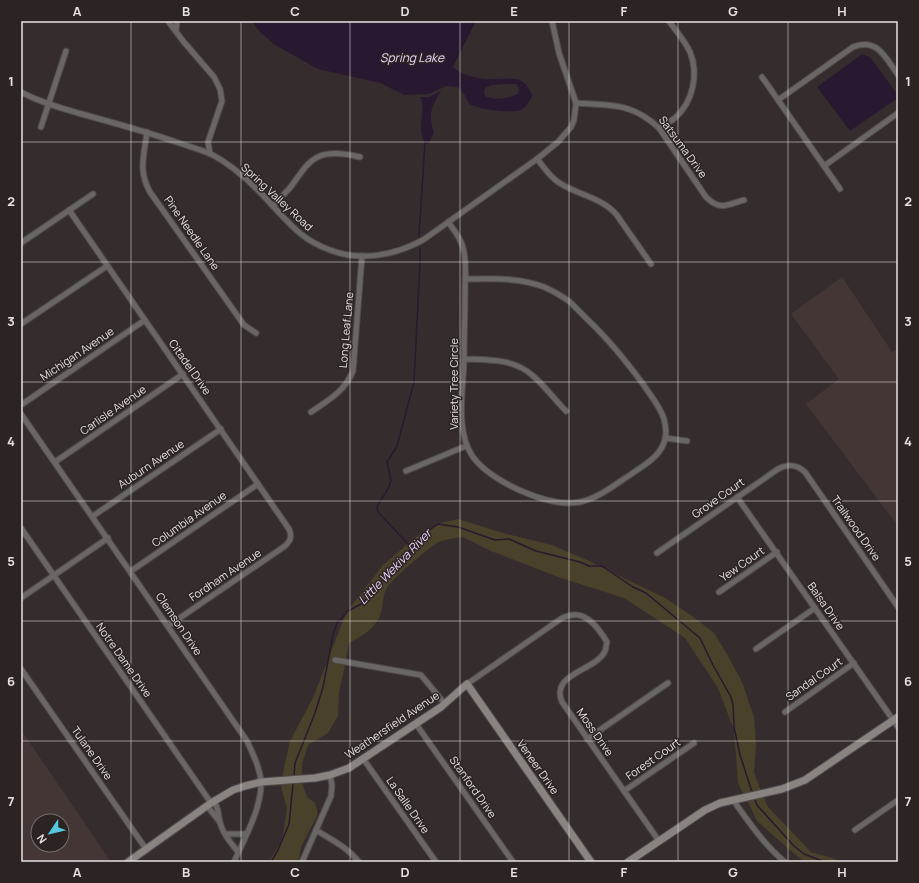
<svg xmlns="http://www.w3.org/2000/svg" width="919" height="883" font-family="Manrope,sans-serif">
	<rect width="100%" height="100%" fill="#352d2d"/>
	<g fill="#443635" fill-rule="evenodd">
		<path d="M 842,277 L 892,352 L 898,348 L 898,526 L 806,404 L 839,379 L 791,314 Z"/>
		<path d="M 21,730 L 111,862 L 21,862 ZM 38,821 L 62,821 L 62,845 L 38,845 Z"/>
	</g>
	<g fill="#49412a">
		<path d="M 458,519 L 503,533 L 552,545 L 587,560 L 665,598 L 692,616 L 714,633 L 727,654 L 742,682 L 754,717 L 756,745 L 754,772 L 761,791 L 744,795 L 738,783 L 734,730 L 718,688 L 685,638 L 624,598 L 558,577 L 491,551 L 463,537 C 455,538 447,539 439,542 C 430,546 394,578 388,586 C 383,594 383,601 382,609 C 378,627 364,635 349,643 L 346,659 L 333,657 L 332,663 L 345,665 L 339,692 L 338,716 L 328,733 L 308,745 L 302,764 L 302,776 L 282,777 L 290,741 L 313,698 L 346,613 L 383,565 L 416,537 L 441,523 Z"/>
		<path d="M 302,782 L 307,797 L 315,803 L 318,814 L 301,847 L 298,862 L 269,862 L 282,840 L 287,809 L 280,783 Z"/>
		<path d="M 763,796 L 768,807 L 811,852 L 835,859 L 838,862 L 805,862 L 791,851 L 757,821 L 747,800 Z"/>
	</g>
	<g fill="#291930" fill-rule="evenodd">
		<path d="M 252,21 L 476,21 L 453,67 C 461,75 477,79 489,79 C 508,81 522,71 532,95 C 526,113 516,112 500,111 C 489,110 479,108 469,104 L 465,95 L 457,87 L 446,86 L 429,94 L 404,95 L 380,83 L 318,69 L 275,45 L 259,31 ZM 507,84 L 516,84 L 519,88 L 518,94 C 507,98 496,101 485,96 L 484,91 L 485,88 L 492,85 Z"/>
		<path d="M 862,54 L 870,57 L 898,95 L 898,98 L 850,131 L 817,87 Z"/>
		<path d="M 441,91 C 431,108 428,113 434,133 L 429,143 L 426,144 C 415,129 427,109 420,97 L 429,97 Z"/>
	</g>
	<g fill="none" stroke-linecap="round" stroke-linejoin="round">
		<g stroke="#291930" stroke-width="1.5">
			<path d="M 419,236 L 425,142"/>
			<path d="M 408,554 L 410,549 L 409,545 L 378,512 L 377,507 L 389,487 L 391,480 L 387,462 L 397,446 L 414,382 L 420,262 L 420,248"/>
			<path d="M 294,775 L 295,763 L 315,713 L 323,687 L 333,635 L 337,623 L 348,611 L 363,603 L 377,586 L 404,558 L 412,552 L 428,531 L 438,524 L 458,527 L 495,540 L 509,539 L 536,551 L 580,562 L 589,566 L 602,566 L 633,587 L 646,593 L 700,638 L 713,665 L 731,697 L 733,705 L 734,727 L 740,755 L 752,792"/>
			<path d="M 754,798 L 757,805 L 793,845 L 804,854 L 825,862"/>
			<path d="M 271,862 L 278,850 L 289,824 L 293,784"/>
		</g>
		<g stroke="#514a4a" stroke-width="7">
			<g id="street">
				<path d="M 168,21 L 183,41 L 214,77 L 220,89 L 222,101 L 208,142 L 210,154"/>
				<path d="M 176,31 L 177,21"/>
				<path d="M 762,77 L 840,189"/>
				<path d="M 21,92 C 39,102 58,107 78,113 C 111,122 144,131 176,142 C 187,146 200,149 211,154 C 234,166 254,185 271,204 C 291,225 302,240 330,250 C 361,262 395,255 423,240 L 537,159 L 558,142 L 571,127 L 574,120 L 576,103 L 559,53 L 552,21"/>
				<path d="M 778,100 L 853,47 C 877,37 886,58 898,75"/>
				<path d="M 576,103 C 611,106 631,102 659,128 L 706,197 C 720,211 727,205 744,200"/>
				<path d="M 41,127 L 66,51"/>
				<path d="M 659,128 C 664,125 670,122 675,118 C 693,102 699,74 690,52 C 685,41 676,31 669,21"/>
				<path d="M 147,132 C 144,155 138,171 150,192 L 244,325 L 256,333"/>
				<path d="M 537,159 C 544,167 549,176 558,182 C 577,195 601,197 616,214 L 651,264"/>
				<path d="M 824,166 L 898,113"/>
				<path d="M 273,206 C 278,200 283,195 288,190 C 298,179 305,162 320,156 C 332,151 348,154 360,157"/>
				<path d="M 69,210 L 289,529 C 292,536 291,540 285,546 L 168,626"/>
				<path d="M 448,222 C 454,230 461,238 463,248 C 467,261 465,276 465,289 C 465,313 464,337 464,361 C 463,390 455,432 473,457 C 491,482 549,508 580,502 C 599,498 614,485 630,475 C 641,467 657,459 663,445 C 667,438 666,427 664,419 C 660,406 650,395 643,384 C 626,361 609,340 589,321 C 583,315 576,308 570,302 C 562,296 553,291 544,287 C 518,277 492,279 465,279"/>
				<path d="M 21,243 L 93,194"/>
				<path d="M 21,324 L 107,266"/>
				<path d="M 464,359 C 486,360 513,358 532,375 C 544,385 554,399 566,411"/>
				<path d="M 21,405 L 145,320"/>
				<path d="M 311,412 C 330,399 344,392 353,371 L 362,256"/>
				<path d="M 21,414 L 247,741 C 253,754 260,768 261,782 C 262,808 244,839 234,862"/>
				<path d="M 665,438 L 687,441"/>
				<path d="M 55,462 L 183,374"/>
				<path d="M 406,471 L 466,446"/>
				<path d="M 737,497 L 898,727"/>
				<path d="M 93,516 L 221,429"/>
				<path d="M 21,528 L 211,803"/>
				<path d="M 657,553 L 778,469 C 788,464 796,464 805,472 L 898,607"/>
				<path d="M 131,571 L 258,484"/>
				<path d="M 719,592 L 777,552"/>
				<path d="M 21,598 L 108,538"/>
				<path d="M 756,649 L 815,608"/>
				<path d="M 335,660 L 421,675 L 445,704"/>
				<path d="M 21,669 L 146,849"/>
				<path d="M 467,684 L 562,618 C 567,616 573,614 578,615 C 591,617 601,632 607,642 C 606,645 606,649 605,651 C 596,671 550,673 562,702 L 659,841"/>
				<path d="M 785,712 L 854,663"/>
				<path d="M 416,724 L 513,862"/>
				<path d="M 587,739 L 668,683"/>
				<path d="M 364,760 L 436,862"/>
				<path d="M 624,791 L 694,743"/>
				<path d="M 733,800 C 749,822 764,845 785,862"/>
				<path d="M 214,801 C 221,813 217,818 222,828 C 225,837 233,845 238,852"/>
				<path d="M 207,806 L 219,821"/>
				<path d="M 316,830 C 332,840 347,847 359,862"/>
				<path d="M 855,830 L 898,800"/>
				<path d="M 226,834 L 246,834"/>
				<path d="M 302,862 L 331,796 L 332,785 L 330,775"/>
			</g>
		</g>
		<g stroke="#514a4a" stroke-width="9">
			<g id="secondary">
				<path d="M 128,862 L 211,803 L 233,790 L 245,786 L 261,782 L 315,778 L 330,775 L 349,768 L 441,707 L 467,684 L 591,862"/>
				<path d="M 628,862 L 705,810 L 720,803 L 782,789 L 805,780 L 898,717"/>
			</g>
		</g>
		<use href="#street" stroke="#696664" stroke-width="5"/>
		<use href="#secondary" stroke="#898480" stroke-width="7"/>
	</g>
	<path fill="none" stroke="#e7e2e2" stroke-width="1" stroke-opacity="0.55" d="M 131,21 L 131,862M 241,21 L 241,862M 350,21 L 350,862M 460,21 L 460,862M 569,21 L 569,862M 678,21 L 678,862M 788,21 L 788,862M 21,142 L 898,142M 21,262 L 898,262M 21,382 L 898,382M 21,501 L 898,501M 21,621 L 898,621M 21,741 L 898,741"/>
	<g text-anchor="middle" stroke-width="3" stroke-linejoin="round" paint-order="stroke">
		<g font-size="11" fill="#e7e2e2" stroke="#2b2423">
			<text transform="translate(683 147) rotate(54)" y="4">Satsuma Drive</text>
			<text transform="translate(277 197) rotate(43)" y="4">Spring Valley Road</text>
			<text transform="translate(192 233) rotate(55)" y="4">Pine Needle Lane</text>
			<text transform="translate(346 330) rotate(-85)" y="4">Long Leaf Lane</text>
			<text transform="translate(77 354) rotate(-34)" y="4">Michigan Avenue</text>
			<text transform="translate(190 367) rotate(55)" y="4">Citadel Drive</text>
			<text transform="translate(454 384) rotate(-90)" y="4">Variety Tree Circle</text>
			<text transform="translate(113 410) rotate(-35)" y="4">Carlisle Avenue</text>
			<text transform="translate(151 464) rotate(-34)" y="4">Auburn Avenue</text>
			<text transform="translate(718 498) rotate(-35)" y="4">Grove Court</text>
			<text transform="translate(189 519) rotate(-35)" y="4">Columbia Avenue</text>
			<text transform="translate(856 528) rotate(55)" y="4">Trailwood Drive</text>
			<text transform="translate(742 564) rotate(-35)" y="4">Yew Court</text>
			<text transform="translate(225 575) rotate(-34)" y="4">Fordham Avenue</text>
			<text transform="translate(826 606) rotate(55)" y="4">Balsa Drive</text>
			<text transform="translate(179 624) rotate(56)" y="4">Clemson Drive</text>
			<text transform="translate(124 660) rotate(55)" y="4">Notre Dame Drive</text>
			<text transform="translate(814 679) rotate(-35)" y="4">Sandal Court</text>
			<text transform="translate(392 725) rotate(-34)" y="4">Weathersfield Avenue</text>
			<text transform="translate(595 732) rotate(55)" y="4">Moss Drive</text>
			<text transform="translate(92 753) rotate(55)" y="4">Tulane Drive</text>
			<text transform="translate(653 759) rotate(-35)" y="4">Forest Court</text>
			<text transform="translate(538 767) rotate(55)" y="4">Veneer Drive</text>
			<text transform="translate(473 787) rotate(55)" y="4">Stanford Drive</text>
			<text transform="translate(408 805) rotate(55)" y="4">La Salle Drive</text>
		</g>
		<g font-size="12" font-style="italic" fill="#edd1fa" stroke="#2b2423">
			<text x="412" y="62">Spring Lake</text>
			<text transform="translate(395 567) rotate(-46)" y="4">Little Wekiva River</text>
		</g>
	</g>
	<rect width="919" height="883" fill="none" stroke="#2b2423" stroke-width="44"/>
	<g transform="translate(50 833) rotate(235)"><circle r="19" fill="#2b2423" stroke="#76706f"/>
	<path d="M0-3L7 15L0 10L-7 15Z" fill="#55cadf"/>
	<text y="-6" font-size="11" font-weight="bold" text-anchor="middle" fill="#e7e2e2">N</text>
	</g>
	<rect x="22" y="22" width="875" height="839" fill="none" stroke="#e7e2e2" stroke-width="1.5"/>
	<g font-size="13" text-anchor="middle" font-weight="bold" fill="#e7e2e2">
		<text x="77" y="16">A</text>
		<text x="186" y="16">B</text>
		<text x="295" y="16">C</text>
		<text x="405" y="16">D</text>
		<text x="514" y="16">E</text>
		<text x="624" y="16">F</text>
		<text x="733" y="16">G</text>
		<text x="842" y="16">H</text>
		<text x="11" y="86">1</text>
		<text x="908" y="86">1</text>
		<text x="11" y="206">2</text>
		<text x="908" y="206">2</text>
		<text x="11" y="326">3</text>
		<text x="908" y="326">3</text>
		<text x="11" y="446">4</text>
		<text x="908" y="446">4</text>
		<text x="11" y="566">5</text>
		<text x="908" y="566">5</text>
		<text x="11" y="686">6</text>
		<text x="908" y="686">6</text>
		<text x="11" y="806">7</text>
		<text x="908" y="806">7</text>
		<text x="77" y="877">A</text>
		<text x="186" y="877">B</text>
		<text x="295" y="877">C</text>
		<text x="405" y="877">D</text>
		<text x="514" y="877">E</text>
		<text x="624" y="877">F</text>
		<text x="733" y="877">G</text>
		<text x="842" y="877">H</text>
	</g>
</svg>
